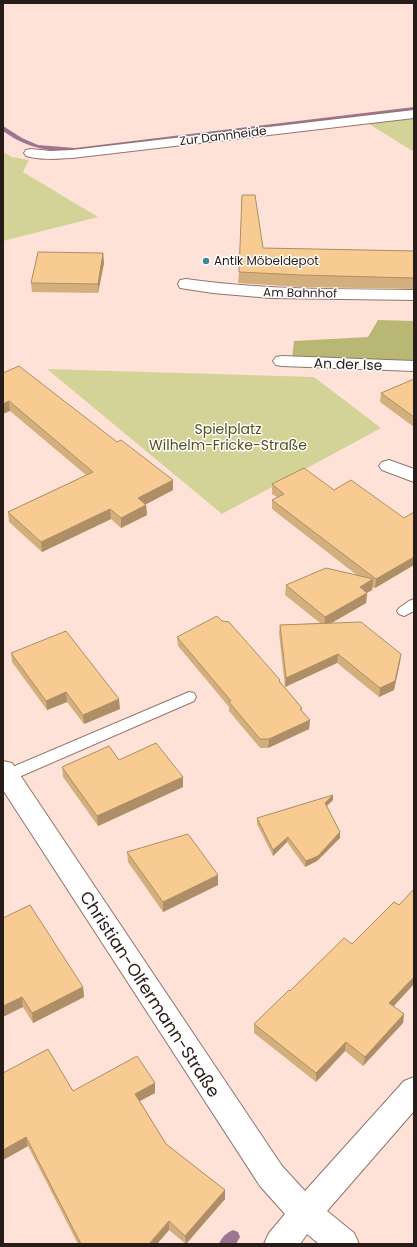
<svg xmlns="http://www.w3.org/2000/svg" width="417" height="1247" font-family="Poppins,sans-serif">
	<rect width="100%" height="100%" fill="#fee2d8"/>
	<g fill="#d3d397">
		<path d="M 414,118 L 414,152 L 369,124 Z"/>
		<path d="M 3,152 L 12,157 L 29,160 L 23,172 L 98,217 L 3,241 Z"/>
		<path d="M 47,369 L 314,377 L 381,428 L 222,514 Z"/>
	</g>
	<path fill="#b8b773" d="M 378,320 L 414,321 L 414,361 L 292,358 L 294,341 L 368,337 Z"/>
	<g fill="none" stroke-linecap="round" stroke-linejoin="round">
		<g fill="#9e7492" fill-rule="evenodd">
			<path d="M 414,107 L 414,111 L 75,152 C 48,152 25,147 3,131 L 3,126 L 22,138 L 38,145 L 75,148 Z"/>
			<path d="M 233,1230 L 238,1232 L 240,1237 L 236,1244 L 219,1244 C 222,1237 226,1233 233,1230 Z"/>
		</g>
		<g stroke="#93746a" stroke-width="2">
			<g id="service">
				<path d="M 414,599 L 414,611 L 404,616 L 399,614 L 397,611 L 399,608 L 409,601 Z"/>
				<path d="M 189,692 L 194,693 L 196,697 L 194,701 L 12,780 L 7,782 L 3,781 L 3,771 Z"/>
			</g>
		</g>
		<g stroke="#93746a" stroke-width="2">
			<g id="minor">
				<path d="M 414,110 L 414,118 L 72,158 C 56,159 41,160 26,156 L 24,153 L 26,150 L 31,149 L 50,151 L 72,150 Z"/>
				<path d="M 186,279 C 262,290 338,289 414,290 L 414,300 L 270,298 L 213,293 L 180,288 L 178,284 L 180,280 Z"/>
				<path d="M 282,356 L 414,361 L 414,371 L 282,366 L 276,365 L 273,361 L 276,357 Z"/>
				<path d="M 389,460 L 414,469 L 414,482 L 382,470 L 379,466 L 382,462 Z"/>
				<path d="M 3,761 L 12,763 L 282,1166 L 305,1191 L 404,1081 L 414,1077 L 414,1111 L 327,1211 L 354,1233 L 359,1244 L 319,1244 L 307,1234 L 300,1244 L 264,1244 L 269,1233 L 285,1214 L 260,1186 L 3,790 Z"/>
			</g>
		</g>
		<use href="#service" fill="#fff" fill-rule="evenodd"/>
		<use href="#minor" fill="#fff" fill-rule="evenodd"/>
	</g>
	<g fill="#d4af7e">
		<path d="M 263,248 L 414,251 L 414,289 L 300,287 L 238,283 L 239,272 Z"/>
		<path d="M 103,253 L 104,263 L 98,293 L 32,292 L 31,283 Z"/>
		<path d="M 3,373 L 173,490 L 146,504 L 146,505 L 147,515 L 121,528 L 111,519 L 42,552 L 9,522 L 8,512 L 86,475 L 10,411 Z"/>
		<path d="M 414,379 L 414,427 L 380,402 L 381,393 Z"/>
		<path d="M 272,484 L 334,490 L 404,518 L 414,512 L 414,565 L 375,588 L 373,587 L 372,590 L 367,593 L 366,603 L 332,623 L 400,662 L 394,690 L 379,697 L 337,663 L 285,687 L 279,633 L 280,625 L 320,623 L 285,595 L 286,585 L 358,576 L 272,509 L 272,500 L 277,497 L 272,494 Z"/>
		<path d="M 222,621 L 280,680 L 280,682 L 302,708 L 302,711 L 310,720 L 309,729 L 268,748 L 260,748 L 229,711 L 229,707 L 178,646 L 177,637 Z"/>
		<path d="M 11,653 L 120,709 L 84,724 L 67,702 L 47,710 L 12,662 Z"/>
		<path d="M 119,760 L 183,777 L 183,787 L 98,826 L 63,777 L 62,767 Z"/>
		<path d="M 333,795 L 333,800 L 327,806 L 340,832 L 340,838 L 317,861 L 305,867 L 287,842 L 273,856 L 257,824 L 257,818 Z"/>
		<path d="M 127,852 L 218,885 L 163,912 L 128,862 Z"/>
		<path d="M 3,918 L 83,987 L 84,997 L 33,1023 L 23,1007 Z"/>
		<path d="M 352,944 L 414,984 L 394,1006 L 404,1014 L 403,1023 L 363,1066 L 345,1051 L 316,1082 L 254,1033 L 254,1024 L 290,991 Z"/>
		<path d="M 3,1073 L 73,1091 L 155,1093 L 140,1101 L 166,1144 L 225,1190 L 225,1199 L 186,1244 L 169,1230 L 157,1244 L 78,1244 L 28,1146 L 3,1160 Z"/>
	</g>
	<g fill="#ad8e66">
		<path d="M 103,253 L 104,263 L 98,293 L 98,284 Z"/>
		<path d="M 9,401 L 10,411 L 3,414 L 3,404 Z"/>
		<path d="M 173,480 L 173,490 L 139,508 L 138,498 Z"/>
		<path d="M 146,505 L 147,515 L 121,528 L 121,518 Z"/>
		<path d="M 110,509 L 111,519 L 42,552 L 41,542 Z"/>
		<path d="M 414,557 L 414,565 L 375,588 L 376,579 Z"/>
		<path d="M 373,579 L 372,590 L 359,597 L 360,587 Z"/>
		<path d="M 367,593 L 366,603 L 324,627 L 325,617 Z"/>
		<path d="M 338,654 L 337,663 L 285,687 L 286,678 Z"/>
		<path d="M 401,654 L 400,662 L 394,690 L 379,697 L 380,688 Z"/>
		<path d="M 66,692 L 67,702 L 47,710 L 46,701 Z"/>
		<path d="M 119,699 L 120,709 L 84,724 L 83,715 Z"/>
		<path d="M 310,720 L 309,729 L 268,748 L 269,739 Z"/>
		<path d="M 183,777 L 183,787 L 98,826 L 97,816 Z"/>
		<path d="M 333,795 L 333,800 L 324,808 L 325,803 Z"/>
		<path d="M 340,832 L 340,838 L 317,861 L 305,867 L 306,861 Z"/>
		<path d="M 288,837 L 287,842 L 273,856 L 273,850 Z"/>
		<path d="M 218,875 L 218,885 L 163,912 L 163,902 Z"/>
		<path d="M 414,977 L 414,984 L 388,1012 L 389,1003 Z"/>
		<path d="M 83,987 L 84,997 L 33,1023 L 32,1013 Z"/>
		<path d="M 22,997 L 23,1007 L 3,1017 L 3,1006 Z"/>
		<path d="M 404,1014 L 403,1023 L 363,1066 L 365,1057 Z"/>
		<path d="M 346,1042 L 345,1051 L 316,1082 L 316,1073 Z"/>
		<path d="M 155,1083 L 155,1093 L 136,1103 L 135,1094 Z"/>
		<path d="M 26,1137 L 28,1146 L 3,1160 L 3,1150 Z"/>
		<path d="M 225,1190 L 225,1199 L 186,1244 L 185,1236 Z"/>
		<path d="M 169,1221 L 169,1230 L 157,1244 L 149,1244 Z"/>
	</g>
	<g fill="#f7cb92" stroke="#ad8e66">
		<path d="M 242,195 L 255,195 L 263,248 L 414,251 L 414,278 L 301,275 L 239,272 Z"/>
		<path d="M 38,252 L 103,253 L 98,284 L 31,283 Z"/>
		<path d="M 19,366 L 117,442 L 121,440 L 173,480 L 138,498 L 146,505 L 121,518 L 110,509 L 41,542 L 8,512 L 93,472 L 9,401 L 3,404 L 3,373 Z"/>
		<path d="M 414,379 L 414,417 L 381,393 Z"/>
		<path d="M 304,468 L 334,490 L 351,480 L 404,518 L 414,512 L 414,557 L 376,579 L 272,500 L 284,494 L 272,484 Z"/>
		<path d="M 326,568 L 373,579 L 360,587 L 367,593 L 325,617 L 286,585 Z"/>
		<path d="M 217,616 L 222,621 L 229,622 L 280,680 L 279,681 L 302,708 L 300,709 L 310,720 L 269,739 L 260,739 L 229,702 L 231,701 L 177,637 Z"/>
		<path d="M 361,622 L 401,654 L 395,681 L 380,688 L 338,654 L 286,678 L 280,625 Z"/>
		<path d="M 66,631 L 119,699 L 83,715 L 66,692 L 46,701 L 11,653 Z"/>
		<path d="M 156,743 L 183,777 L 97,816 L 62,767 L 109,746 L 119,760 Z"/>
		<path d="M 333,795 L 325,803 L 340,832 L 318,856 L 306,861 L 288,837 L 273,850 L 257,818 Z"/>
		<path d="M 188,834 L 218,875 L 163,902 L 127,852 Z"/>
		<path d="M 414,889 L 414,977 L 389,1003 L 404,1014 L 365,1057 L 346,1042 L 316,1073 L 254,1024 L 289,990 L 290,991 L 344,938 L 352,944 L 394,902 L 399,905 Z"/>
		<path d="M 30,905 L 83,987 L 32,1013 L 22,997 L 3,1006 L 3,918 Z"/>
		<path d="M 48,1049 L 73,1091 L 137,1056 L 155,1083 L 135,1094 L 166,1144 L 225,1190 L 185,1236 L 169,1221 L 149,1244 L 81,1244 L 26,1137 L 3,1150 L 3,1073 Z"/>
	</g>
	<circle fill="#428893" stroke="#fff" stroke-width="1.5" cx="206" cy="261" r="4"/>
	<g text-anchor="middle" stroke-width="3" stroke-linejoin="round" paint-order="stroke">
		<g font-size="12" fill="#281c18" stroke="#fff">
			<text transform="translate(223 136) rotate(-7)" y="4">Zur Dannheide</text>
			<text transform="translate(300 293) rotate(1)" y="4">Am Bahnhof</text>
		</g>
		<g font-size="12" fill="#281c18" stroke="#fff" text-anchor="start">
			<text x="214" y="265">Antik Möbeldepot</text>
		</g>
		<g font-size="14" fill="#281c18" stroke="#fff">
			<text transform="translate(348 364) rotate(2)" y="5">An der Ise</text>
		</g>
		<g font-size="14" fill="#53511e" stroke="#fff">
			<text x="228" y="434">Spielplatz<tspan x="228" dy="16">Wilhelm-Fricke-Straße</tspan></text>
		</g>
		<g font-size="17" fill="#281c18" stroke="#fff">
			<text transform="translate(150 994) rotate(57)" y="6">Christian-Olfermann-Straße</text>
		</g>
	</g>
	<rect width="417" height="1247" fill="none" stroke="#281c18" stroke-width="8"/>
</svg>
